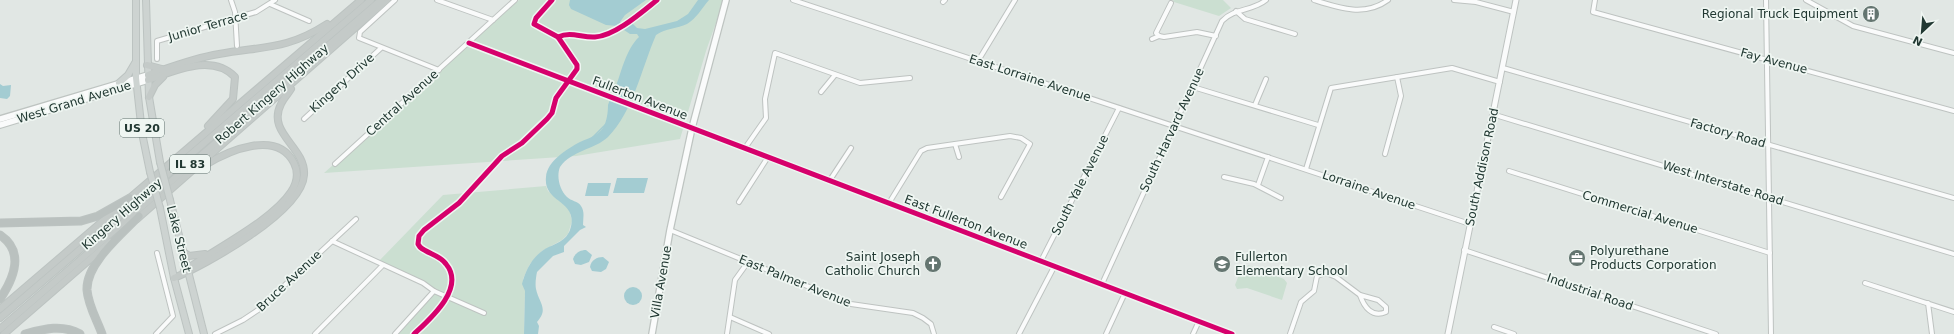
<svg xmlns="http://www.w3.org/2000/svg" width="1954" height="334" font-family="'DejaVu Sans',sans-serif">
	<rect width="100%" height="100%" fill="#e1e7e4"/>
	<g fill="#cbdfd1">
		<path d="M 519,0 L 724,0 L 706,51 L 680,139 L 576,156 L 324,173 Z"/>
		<path d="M 1173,0 L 1223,0 L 1231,8 L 1219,16 L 1174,2 Z"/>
		<path d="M 546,186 L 548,191 L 569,209 L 572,221 L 568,234 L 562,240 L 542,251 L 530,264 L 526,272 L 523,279 L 525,291 L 524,334 L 397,334 L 431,297 L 433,288 L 424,281 L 379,261 L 443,195 Z"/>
		<path d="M 1248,265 L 1284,279 L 1287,283 L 1282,300 L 1247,288 L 1237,289 L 1235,285 L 1240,272 L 1245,273 Z"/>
	</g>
	<g fill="#a3ccd2">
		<path d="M 570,0 L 646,0 L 625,15 L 620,22 L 623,24 L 633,24 L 637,28 L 645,29 L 677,21 L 688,14 L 698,0 L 709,0 C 702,8 696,19 687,24 C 677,29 666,28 656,35 C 642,67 633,112 608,137 C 594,150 572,150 560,167 C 556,177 560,190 567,197 C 571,201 578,201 581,206 C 585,212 583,218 583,225 L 586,227 L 580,230 L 564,246 L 564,252 L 553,256 L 537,272 C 536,277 535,284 536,289 C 539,303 549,309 537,322 L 539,326 L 538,334 L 524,334 L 525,291 L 522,284 C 525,272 531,259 542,251 C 552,244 565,243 570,230 C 580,200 543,204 546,177 C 547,161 567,149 580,142 C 589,138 597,136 603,128 C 607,121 608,112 608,105 C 609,101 612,97 613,94 C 621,75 625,50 639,37 L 637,34 L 630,34 L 618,26 L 606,25 L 571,9 L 569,5 Z"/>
		<path d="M 0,84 L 3,86 L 11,85 L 10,96 L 7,99 L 0,98 Z"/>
		<path d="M 617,178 L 648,178 L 644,193 L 613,193 Z"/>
		<path d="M 588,183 L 611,183 L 608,196 L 585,196 Z"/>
		<path d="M 586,250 L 592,255 L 589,262 L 581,265 L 575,264 L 573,259 C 575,253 580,250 586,250 Z"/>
		<path d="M 603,257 L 609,262 L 606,269 L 601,272 L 592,271 L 590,267 C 591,260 597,257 603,257 Z"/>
		<circle cx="633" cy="296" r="9"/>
	</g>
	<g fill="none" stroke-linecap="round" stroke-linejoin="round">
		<path stroke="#a3ccd2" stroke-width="1.5" d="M 592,138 L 605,125"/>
		<g stroke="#bec3c1" stroke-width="6">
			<g id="minor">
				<path d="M 231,0 L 235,12 L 237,46"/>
				<path d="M 395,0 L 360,32 L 359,38 L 439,70"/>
				<path d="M 437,0 L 493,20"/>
				<path d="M 793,0 L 1470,224"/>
				<path d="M 1314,0 C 1339,8 1365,17 1388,0"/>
				<path d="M 1454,0 L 1476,2 L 1514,12"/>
				<path d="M 1595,0 L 1593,12 L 1954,111"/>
				<path d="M 1766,0 L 1771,334"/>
				<path d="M 1806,0 L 1853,26 L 1954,53"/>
				<path d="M 943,2 L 945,0"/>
				<path d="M 270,4 L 309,21"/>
				<path d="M 1236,11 L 1245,19 L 1295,34"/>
				<path d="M 1159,36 L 1164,37 L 1197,32 L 1216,36"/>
				<path d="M 1159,36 L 1156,33 L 1171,3"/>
				<path d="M 1152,39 L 1159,36"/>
				<path d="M 469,43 L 692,128"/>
				<path d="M 157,59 L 157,41 L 256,12 L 275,0"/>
				<path d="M 978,61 L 1015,0"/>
				<path d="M 1503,68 L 1954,198"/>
				<path d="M 1193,87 L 1318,125"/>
				<path d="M 821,92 L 835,75"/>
				<path d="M 1255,105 L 1266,79"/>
				<path d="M 1492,114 L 1954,254"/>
				<path d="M 304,119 L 381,48"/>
				<path d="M 955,144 L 959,157"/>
				<path d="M 745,148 L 766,118 L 765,99 L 775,53 L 860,83 L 910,78"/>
				<path d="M 1385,154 L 1401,96 L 1397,77"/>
				<path d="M 335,164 L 515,0"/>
				<path d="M 1306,169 L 1331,88 L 1452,68 L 1500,82"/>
				<path d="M 1509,171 L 1770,253"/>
				<path d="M 1224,177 L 1254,184 L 1281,198"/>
				<path d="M 830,180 L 851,148"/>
				<path d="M 1258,185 L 1268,157"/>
				<path d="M 739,202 L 768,157"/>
				<path d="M 889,203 L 921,151 L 927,148 L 1010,136 L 1021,138 L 1030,144 L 1001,197"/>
				<path d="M 670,230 L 851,304 L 913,313 L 923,318 L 931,324 L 934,334"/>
				<path d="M 332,241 L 423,283 L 434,291 L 484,313"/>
				<path d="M 1464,250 L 1716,334"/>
				<path d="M 1041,261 L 1119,108"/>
				<path d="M 1865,283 L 1954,312"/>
				<path d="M 1102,284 L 1222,21 C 1234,8 1253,11 1266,0"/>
				<path d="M 1360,295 L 1378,300 L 1386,307 L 1386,312 C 1372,318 1364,307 1360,295 Z"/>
				<path d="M 1928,303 L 1932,334"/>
				<path d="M 730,317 L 769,334"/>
				<path d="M 1494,327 L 1514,334"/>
				<path d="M 156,334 L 173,316 L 157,253"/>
				<path d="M 215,334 L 243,320 L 258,310 L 356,219"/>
				<path d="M 315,334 L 383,265"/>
				<path d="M 395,334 L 434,291"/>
				<path d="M 727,334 L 735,280 L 748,262"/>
				<path d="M 1019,334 L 1054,267"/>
				<path d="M 1106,334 L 1125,293"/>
				<path d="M 1193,334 L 1199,321"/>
				<path d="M 1290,334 L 1301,302 L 1314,291 L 1317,276 L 1326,273 L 1336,277 L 1360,295"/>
			</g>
		</g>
		<g stroke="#bec3c1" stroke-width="7">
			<g id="tertiary">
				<path d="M 692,128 L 1232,334"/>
				<path d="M 1448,334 L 1516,0"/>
			</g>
		</g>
		<g stroke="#bec4c1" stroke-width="8">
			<g id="secondary">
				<path d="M 0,119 L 148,75"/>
				<path d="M 0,125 L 148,80"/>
				<path d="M 652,334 L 670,230 L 692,128 L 726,0"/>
			</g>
		</g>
		<g stroke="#bcc3c1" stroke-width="8">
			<g id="primary">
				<path d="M 136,0 L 136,78 L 142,133 L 150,172"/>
				<path d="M 146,0 L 149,97 L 160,162"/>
				<path d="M 119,83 L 128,75 L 135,63"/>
				<path d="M 170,200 L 204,334"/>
				<path d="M 160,208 L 174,278 L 189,334"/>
			</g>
		</g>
		<g stroke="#bcc3c1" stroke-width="8">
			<g id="trunk">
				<path d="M 147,65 L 162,69"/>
				<path d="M 148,75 C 171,67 194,58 219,54 C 263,46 287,50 327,24"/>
				<path d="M 148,80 C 175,71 212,53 235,77 L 233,99 L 208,126"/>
				<path d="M 149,97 L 155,85 L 163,77"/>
				<path d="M 137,219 L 387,0"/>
				<path d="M 182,251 L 189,256 L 205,254"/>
				<path d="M 184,271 C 213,250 272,221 291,192 C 297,183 299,173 294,163 C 277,129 228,151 205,165"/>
				<path d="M 174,278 C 205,265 302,212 304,175 C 306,147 266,133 281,104 C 283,99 288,94 291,89"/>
				<path d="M 0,309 L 361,0"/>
				<path d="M 0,318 L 371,0"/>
				<path d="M 0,329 L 381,0"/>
				<path d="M 4,334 L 110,242"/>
			</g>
		</g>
		<g stroke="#bcc3c1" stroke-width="9">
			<g id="motorway">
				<path d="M 0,223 L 81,221 L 98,216 L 130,198"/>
				<path d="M 0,235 C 25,252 14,278 0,299"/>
				<path d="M 25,334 C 44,329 62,324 80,334"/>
				<path d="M 102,334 C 97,320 88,305 87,290 C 86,263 122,234 139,216"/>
			</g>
		</g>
		<use href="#minor" stroke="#fafbfb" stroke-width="4"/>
		<use href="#tertiary" stroke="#fafbfb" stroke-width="5"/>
		<use href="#secondary" stroke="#fafbfb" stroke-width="5.5"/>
		<use href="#primary" stroke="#cdd3d1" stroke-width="6"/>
		<use href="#trunk" stroke="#c4cac8" stroke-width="6"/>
		<use href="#motorway" stroke="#bac1bf" stroke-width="7"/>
		<g stroke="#bcc3c1" stroke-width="8" stroke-linecap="butt">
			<g id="primary-bridge">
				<path d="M 160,162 L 170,200"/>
				<path d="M 150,172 L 160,208"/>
			</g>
		</g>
		<use href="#primary-bridge" stroke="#cdd3d1" stroke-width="6"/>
		<g stroke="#eff6f2" stroke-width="8">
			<g id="cycleway">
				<path d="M 558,37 C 571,31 582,38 595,37 C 615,36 642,12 657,0"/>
				<path d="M 469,43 L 1232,334"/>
				<path d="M 414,334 C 430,319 466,288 446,264 C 440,255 428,254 420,247 L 418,244 L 419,236 L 424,230 L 459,203 L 502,156 L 522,143 L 547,119 L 552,113 L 556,98 L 577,69 L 577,65 L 558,37 L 534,24 L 536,18 L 552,0"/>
			</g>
		</g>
		<use href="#cycleway" stroke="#d6006c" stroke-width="5"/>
	</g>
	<defs>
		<g id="building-disc" transform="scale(0.9)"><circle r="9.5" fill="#647570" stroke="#eff6f2"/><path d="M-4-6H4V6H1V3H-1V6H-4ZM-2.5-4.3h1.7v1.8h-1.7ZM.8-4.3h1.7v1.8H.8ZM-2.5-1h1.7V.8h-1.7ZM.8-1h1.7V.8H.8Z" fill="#fff"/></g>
		<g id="office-disc" transform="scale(0.9)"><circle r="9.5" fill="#647570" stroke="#eff6f2"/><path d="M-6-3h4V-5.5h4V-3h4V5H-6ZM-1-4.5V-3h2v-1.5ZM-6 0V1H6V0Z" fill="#fff"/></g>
		<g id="church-disc" transform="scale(0.9)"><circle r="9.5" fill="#647570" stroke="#eff6f2"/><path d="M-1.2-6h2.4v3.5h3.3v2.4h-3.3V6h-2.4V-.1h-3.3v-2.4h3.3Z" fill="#fff"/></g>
		<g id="school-disc" transform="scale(0.9)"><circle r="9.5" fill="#647570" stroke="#eff6f2"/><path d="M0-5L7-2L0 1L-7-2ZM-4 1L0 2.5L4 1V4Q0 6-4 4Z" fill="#fff"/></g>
	</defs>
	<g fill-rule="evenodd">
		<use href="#building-disc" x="1871" y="14"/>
		<use href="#office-disc" x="1577" y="258"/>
		<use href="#church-disc" x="933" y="264"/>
		<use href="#school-disc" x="1222" y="264"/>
	</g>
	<g text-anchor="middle" stroke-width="3.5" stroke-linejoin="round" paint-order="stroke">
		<g fill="#eff6f2" stroke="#5f716c" stroke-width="1">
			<rect x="120" y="119" width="44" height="18" rx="3"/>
			<rect x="170" y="155" width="40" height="18" rx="3"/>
		</g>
		<g font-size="11" font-weight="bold" fill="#213832">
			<text x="142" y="132">US 20</text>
			<text x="190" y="168">IL 83</text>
		</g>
		<g font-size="12" fill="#213832" stroke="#eff6f2" text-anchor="end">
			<text x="1858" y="18">Regional Truck Equipment</text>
			<text x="1590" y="255" text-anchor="start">Polyurethane<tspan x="1590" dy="14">Products Corporation</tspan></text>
			<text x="920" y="261">Saint Joseph<tspan x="920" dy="14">Catholic Church</tspan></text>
			<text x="1235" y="261" text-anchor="start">Fullerton<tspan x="1235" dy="14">Elementary School</tspan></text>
		</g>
		<g font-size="12" fill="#213832" stroke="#eff6f2">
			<text transform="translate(208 26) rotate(-16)" y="4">Junior Terrace</text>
			<text transform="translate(1774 61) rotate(15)" y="4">Fay Avenue</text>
			<text transform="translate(1030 78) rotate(18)" y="4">East Lorraine Avenue</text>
			<text transform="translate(342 83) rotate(-42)" y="4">Kingery Drive</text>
			<text transform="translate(272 94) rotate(-41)" y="4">Robert Kingery Highway</text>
			<text transform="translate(640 98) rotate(21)" y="4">Fullerton Avenue</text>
			<text transform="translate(74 102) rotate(-17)" y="4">West Grand Avenue</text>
			<text transform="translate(402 103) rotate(-42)" y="4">Central Avenue</text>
			<text transform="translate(1172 130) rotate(-65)" y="4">South Harvard Avenue</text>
			<text transform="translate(1728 133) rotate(16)" y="4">Factory Road</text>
			<text transform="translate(1482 167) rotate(-78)" y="4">South Addison Road</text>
			<text transform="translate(1723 183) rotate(17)" y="4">West Interstate Road</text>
			<text transform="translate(1080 185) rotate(-63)" y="4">South Yale Avenue</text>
			<text transform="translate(1369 190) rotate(19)" y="4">Lorraine Avenue</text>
			<text transform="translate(1640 212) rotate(17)" y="4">Commercial Avenue</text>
			<text transform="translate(122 214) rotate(-41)" y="4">Kingery Highway</text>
			<text transform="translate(966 222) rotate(21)" y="4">East Fullerton Avenue</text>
			<text transform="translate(179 239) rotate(76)" y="4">Lake Street</text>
			<text transform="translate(289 281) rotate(-43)" y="4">Bruce Avenue</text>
			<text transform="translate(795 281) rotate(22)" y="4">East Palmer Avenue</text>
			<text transform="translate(661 282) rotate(-80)" y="4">Villa Avenue</text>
			<text transform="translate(1590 292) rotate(19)" y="4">Industrial Road</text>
		</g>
	</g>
	<g transform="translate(1922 32) rotate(206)" stroke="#eff6f2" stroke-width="3" paint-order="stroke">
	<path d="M0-3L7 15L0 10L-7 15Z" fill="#213832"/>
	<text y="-6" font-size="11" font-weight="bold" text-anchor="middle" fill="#213832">N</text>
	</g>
</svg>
